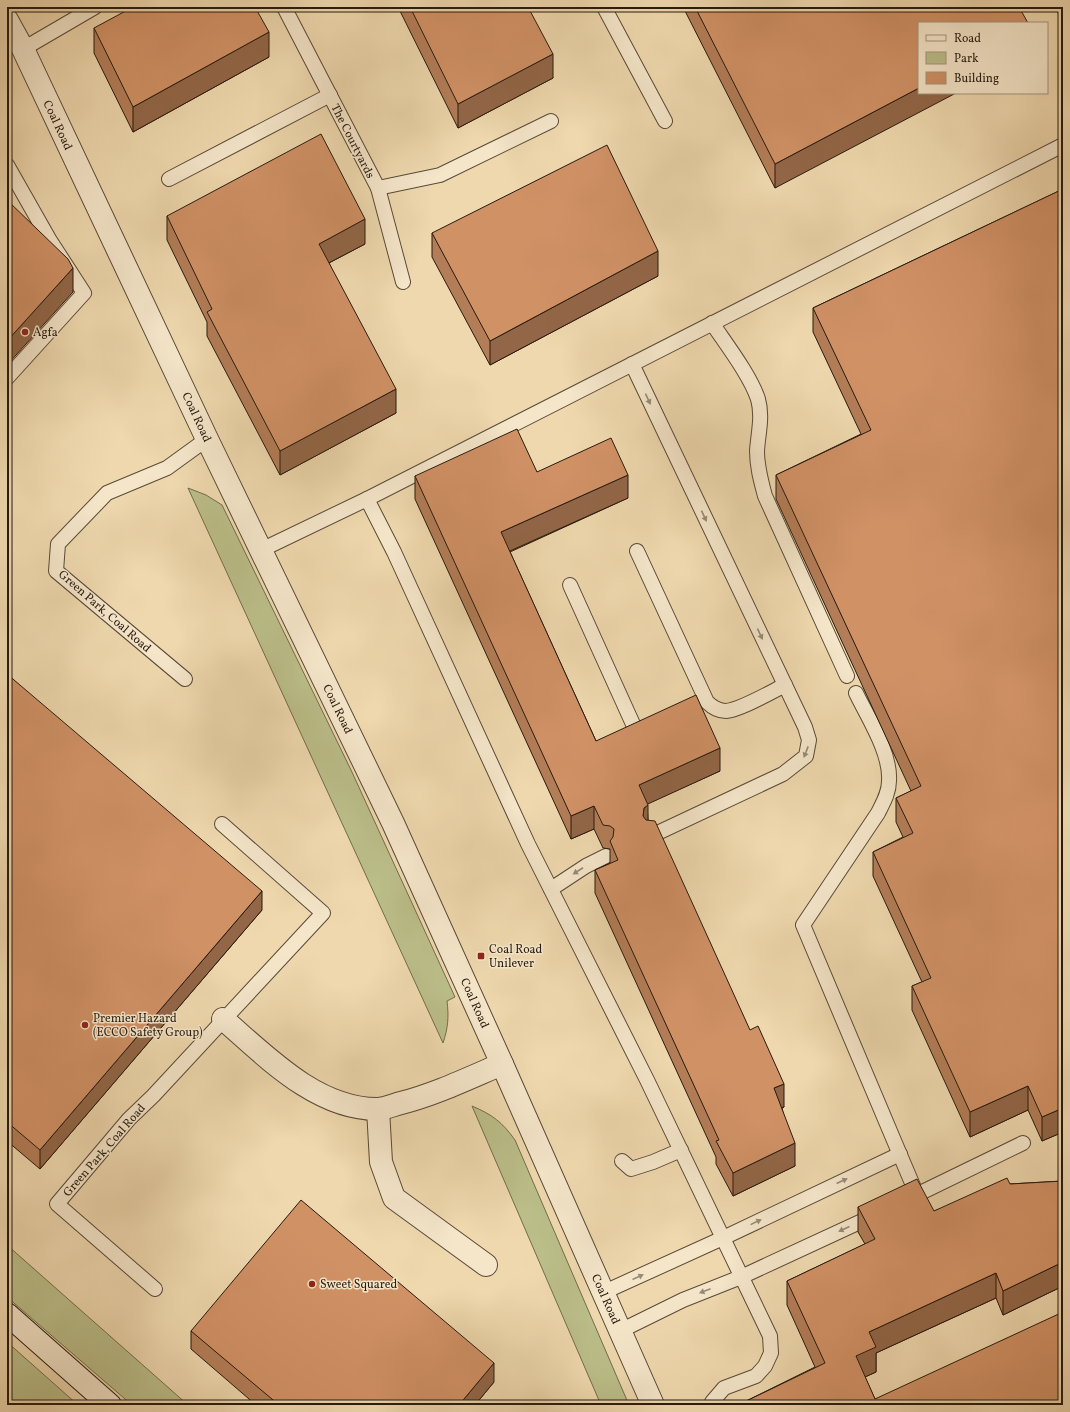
<svg xmlns="http://www.w3.org/2000/svg" width="1070" height="1412" font-family="Vollkorn,serif">
	<rect width="100%" height="100%" fill="#efd8ae"/>
	<filter id="stains"><feTurbulence type="fractalNoise" baseFrequency=".005" numOctaves="4"/><feColorMatrix values="0 0 0 0 .2 0 0 0 0 .09 0 0 0 0 .02 0 0 0 .5 -.17"/></filter>
	<radialGradient id="worn" r=".72"><stop offset=".6" stop-color="#630" stop-opacity="0"/><stop offset="1" stop-color="#630" stop-opacity=".3"/></radialGradient>
	<g fill="#bbbe89" stroke="#716c4c">
		<path d="M 1055,7 L 1063,7 L 1063,23 Z"/>
		<path d="M 188,488 L 206,495 L 222,505 L 351,770 L 455,997 L 447,1001 C 449,1017 448,1028 443,1043 Z"/>
		<path d="M 472,1106 C 493,1115 502,1122 515,1140 L 629,1405 L 601,1405 Z"/>
		<path d="M 7,1245 L 188,1405 L 132,1405 L 7,1297 Z"/>
		<path d="M 7,1342 L 78,1405 L 7,1405 Z"/>
	</g>
	<g fill="none" stroke-linecap="round" stroke-linejoin="round">
		<g stroke="#594a37" stroke-width="16">
			<g id="lane">
				<path d="M 284,7 L 378,188 L 403,282"/>
				<path d="M 604,7 L 665,121"/>
				<path d="M 23,49 L 95,7"/>
				<path d="M 7,165 L 49,239 L 84,293 L 7,378"/>
				<path d="M 169,179 L 330,95"/>
				<path d="M 378,188 L 440,175 L 551,121"/>
				<path d="M 712,323 C 726,344 750,375 758,399 C 763,417 758,434 757,451 C 757,467 761,481 765,496 L 847,676"/>
				<path d="M 632,364 L 805,727 L 809,740 L 806,756 L 783,774 L 651,836"/>
				<path d="M 367,499 L 394,552 L 528,844 L 647,1080 L 770,1336 L 771,1353 L 765,1366 L 756,1376 L 724,1388 L 712,1402 L 712,1405"/>
				<path d="M 261,550 L 367,499 L 1063,145"/>
				<path d="M 637,551 L 707,702 C 712,707 718,711 726,711 C 740,710 771,692 785,685"/>
				<path d="M 570,585 L 637,733 L 646,729"/>
				<path d="M 185,679 L 56,571 L 58,544 L 107,493 L 167,468 L 207,439"/>
				<path d="M 856,693 C 868,718 891,753 889,781 C 889,793 883,803 878,813 L 803,925 L 917,1195"/>
				<path d="M 551,889 L 586,866 L 606,856"/>
				<path d="M 622,1161 L 631,1169 L 653,1162 L 681,1150"/>
				<path d="M 910,1198 L 1023,1143"/>
				<path d="M 155,1289 L 57,1204 L 129,1119 L 153,1096 L 323,913 L 222,824"/>
				<path d="M 602,1293 L 723,1238 L 900,1154"/>
				<path d="M 620,1331 L 683,1300 L 741,1277 L 875,1215"/>
			</g>
		</g>
		<g stroke="#594a37" stroke-width="24">
			<g id="street">
				<path d="M 7,20 L 23,49 L 207,439 L 393,823 L 502,1064 L 653,1405"/>
				<path d="M 223,1019 C 266,1056 316,1109 377,1109 C 385,1109 393,1105 401,1103 C 436,1094 469,1078 502,1064"/>
				<path d="M 378,1109 L 381,1162 L 394,1198 L 486,1265"/>
			</g>
		</g>
		<g stroke="#271a0f" stroke-width="24">
			<path id="secondary" d="M 7,1314 L 110,1405"/>
		</g>
		<use href="#lane" stroke="#f5e6ca" stroke-width="14"/>
		<use href="#street" stroke="#f5e6ca" stroke-width="22"/>
		<use href="#secondary" stroke="#f5e6ca" stroke-width="22"/>
	</g>
	<g fill="#b37d57" stroke="#271a0f">
		<path d="M 398,7 L 528,7 L 553,78 L 458,128 Z"/>
		<path d="M 683,7 L 1019,7 L 775,188 Z"/>
		<path d="M 94,28 L 269,57 L 133,132 L 94,53 Z"/>
		<path d="M 1063,189 L 1063,1132 L 1042,1141 L 1028,1110 L 970,1137 L 912,1010 L 912,986 L 922,982 L 873,876 L 873,852 L 903,837 L 896,822 L 896,798 L 911,791 L 776,499 L 776,475 L 861,434 L 813,332 L 813,308 Z"/>
		<path d="M 167,216 L 365,244 L 329,263 L 396,413 L 280,475 L 207,336 L 207,322 L 167,240 Z"/>
		<path d="M 432,233 L 658,276 L 490,365 L 432,257 Z"/>
		<path d="M 537,472 L 628,498 L 510,552 L 596,741 L 720,771 L 647,804 L 648,820 L 784,1107 L 782,1108 L 795,1166 L 733,1196 L 716,1164 L 716,1157 L 595,893 L 595,870 L 610,863 L 610,849 L 603,848 L 594,829 L 571,839 L 415,499 L 415,476 Z"/>
		<path d="M 7,674 L 262,910 L 40,1169 L 7,1141 Z"/>
		<path d="M 1063,1181 L 1063,1286 L 1003,1315 L 996,1298 L 876,1353 L 876,1372 L 865,1377 L 875,1399 L 1063,1405 L 738,1405 L 815,1367 L 787,1305 L 787,1281 L 865,1244 L 858,1232 L 858,1207 L 934,1211 L 1010,1184 Z"/>
		<path d="M 191,1331 L 494,1382 L 475,1405 L 256,1405 L 191,1349 Z"/>
	</g>
	<g fill="#926647" stroke="#271a0f">
		<path d="M 269,32 L 269,57 L 133,132 L 133,107 Z"/>
		<path d="M 553,54 L 553,78 L 458,128 L 458,104 Z"/>
		<path d="M 919,88 L 919,93 L 956,93 L 775,188 L 775,164 Z"/>
		<path d="M 365,219 L 365,244 L 319,268 L 319,244 Z"/>
		<path d="M 658,251 L 658,276 L 490,365 L 490,341 Z"/>
		<path d="M 73,268 L 73,292 L 7,365 L 7,341 Z"/>
		<path d="M 396,389 L 396,413 L 280,475 L 280,451 Z"/>
		<path d="M 628,475 L 628,498 L 501,555 L 501,532 Z"/>
		<path d="M 720,748 L 720,771 L 639,808 L 639,785 Z"/>
		<path d="M 648,805 L 648,828 L 643,816 L 644,808 Z"/>
		<path d="M 594,806 L 594,829 L 571,839 L 571,816 Z"/>
		<path d="M 262,891 L 262,910 L 40,1169 L 40,1150 Z"/>
		<path d="M 784,1084 L 784,1107 L 774,1111 L 774,1088 Z"/>
		<path d="M 1028,1086 L 1028,1110 L 970,1137 L 970,1112 Z"/>
		<path d="M 1063,1108 L 1063,1132 L 1042,1141 L 1042,1117 Z"/>
		<path d="M 795,1143 L 795,1166 L 733,1196 L 733,1173 Z"/>
		<path d="M 1063,1262 L 1063,1286 L 1003,1315 L 1003,1291 Z"/>
		<path d="M 996,1273 L 996,1298 L 876,1353 L 876,1372 L 856,1381 L 856,1356 L 869,1332 Z"/>
		<path d="M 494,1363 L 494,1382 L 475,1405 L 459,1405 Z"/>
	</g>
	<g fill="#d09165" stroke="#271a0f">
		<path d="M 133,7 L 255,7 L 269,32 L 133,107 L 94,28 Z"/>
		<path d="M 410,7 L 528,7 L 553,54 L 458,104 Z"/>
		<path d="M 695,7 L 1019,7 L 1028,23 L 919,23 L 919,88 L 775,164 Z"/>
		<path d="M 321,134 L 365,219 L 319,244 L 396,389 L 280,451 L 207,312 L 212,309 L 167,216 Z"/>
		<path d="M 607,145 L 658,251 L 490,341 L 432,233 Z"/>
		<path d="M 1063,189 L 1063,1108 L 1042,1117 L 1028,1086 L 970,1112 L 912,986 L 931,978 L 873,852 L 913,833 L 896,798 L 921,786 L 776,475 L 871,430 L 813,308 Z"/>
		<path d="M 7,200 L 68,259 L 73,268 L 7,341 Z"/>
		<path d="M 517,429 L 537,472 L 611,438 L 628,475 L 501,532 L 596,741 L 696,695 L 720,748 L 639,785 L 648,805 L 644,808 L 643,816 L 646,820 L 655,821 L 750,1030 L 758,1026 L 784,1084 L 774,1088 L 795,1143 L 733,1173 L 716,1141 L 719,1140 L 595,870 L 618,860 L 610,841 L 613,837 L 614,829 L 610,826 L 603,825 L 594,806 L 571,816 L 415,476 Z"/>
		<path d="M 7,674 L 262,891 L 40,1150 L 7,1122 Z"/>
		<path d="M 1007,1178 L 1010,1184 L 1063,1181 L 1063,1262 L 1003,1291 L 996,1273 L 869,1332 L 876,1347 L 856,1356 L 875,1399 L 1063,1312 L 1063,1405 L 738,1405 L 825,1363 L 787,1281 L 875,1239 L 858,1207 L 917,1179 L 934,1211 Z"/>
		<path d="M 301,1200 L 494,1363 L 459,1405 L 279,1405 L 191,1331 Z"/>
	</g>
	<defs><path id="oneway-solid" d="M-6-.8H1V-3.2L6.5 0L1 3.2V.8H-6Z"/></defs>
	<g fill="#988a76">
		<use href="#oneway-solid" transform="translate(648 399) rotate(65)"/>
		<use href="#oneway-solid" transform="translate(704 516) rotate(65)"/>
		<use href="#oneway-solid" transform="translate(760 634) rotate(65)"/>
		<use href="#oneway-solid" transform="translate(806 752) rotate(111)"/>
		<use href="#oneway-solid" transform="translate(578 871) rotate(147)"/>
		<use href="#oneway-solid" transform="translate(842 1181) rotate(-25)"/>
		<use href="#oneway-solid" transform="translate(756 1222) rotate(-26)"/>
		<use href="#oneway-solid" transform="translate(844 1229) rotate(155)"/>
		<use href="#oneway-solid" transform="translate(638 1277) rotate(-24)"/>
		<use href="#oneway-solid" transform="translate(705 1291) rotate(159)"/>
	</g>
	<g fill="#8f2418" stroke="#f5e6ca" stroke-width="1.5">
		<circle cx="25" cy="332" r="4"/>
		<rect x="477" y="952" width="8" height="8" rx="2"/>
		<circle cx="85" cy="1025" r="4"/>
		<circle cx="312" cy="1284" r="4"/>
	</g>
	<g text-anchor="middle" stroke-width="3" stroke-linejoin="round" paint-order="stroke">
		<g font-size="12" fill="#271a0f" stroke="#f5e6ca">
			<text transform="translate(58 125) rotate(65)" y="4">Coal Road</text>
			<text transform="translate(353 141) rotate(63)" y="4">The Courtyards</text>
			<text transform="translate(197 417) rotate(65)" y="4">Coal Road</text>
			<text transform="translate(105 611) rotate(41)" y="4">Green Park, Coal Road</text>
			<text transform="translate(338 709) rotate(64)" y="4">Coal Road</text>
			<text transform="translate(475 1003) rotate(66)" y="4">Coal Road</text>
			<text transform="translate(104 1150) rotate(-49)" y="4">Green Park, Coal Road</text>
			<text transform="translate(606 1299) rotate(66)" y="4">Coal Road</text>
		</g>
		<g font-size="12" fill="#271a0f" stroke="#f5e6ca" text-anchor="start">
			<text x="33" y="336">Agfa</text>
			<text x="489" y="953">Coal Road<tspan x="489" dy="14">Unilever</tspan></text>
			<text x="93" y="1022">Premier Hazard<tspan x="93" dy="14">(ECCO Safety Group)</tspan></text>
			<text x="320" y="1288">Sweet Squared</text>
		</g>
	</g>
	<rect width="1070" height="1412" fill="none" stroke="#efd8ae" stroke-width="24"/>
	<rect x="8" y="8" width="1054" height="1396" fill="none" stroke="#271a0f" stroke-width="2"/>
	<rect x="12" y="12" width="1046" height="1388" fill="none" stroke="#271a0f"/>
	<rect x="918" y="22" width="130" height="72" fill="#f5e6ca" stroke="#a3947f"/>
	<rect x="926" y="35" width="20" height="6" fill="#f5e6ca" stroke="#a3947f"/>
	<text x="954" y="42" font-size="12" fill="#271a0f">Road</text>
	<rect x="926" y="52" width="20" height="12" fill="#bbbe89" stroke="#a3947f"/>
	<text x="954" y="62" font-size="12" fill="#271a0f">Park</text>
	<rect x="926" y="72" width="20" height="12" fill="#d09165" stroke="#a3947f"/>
	<text x="954" y="82" font-size="12" fill="#271a0f">Building</text>
	<rect width="100%" height="100%" filter="url(#stains)"/>
	<rect width="100%" height="100%" fill="url(#worn)"/>
</svg>
